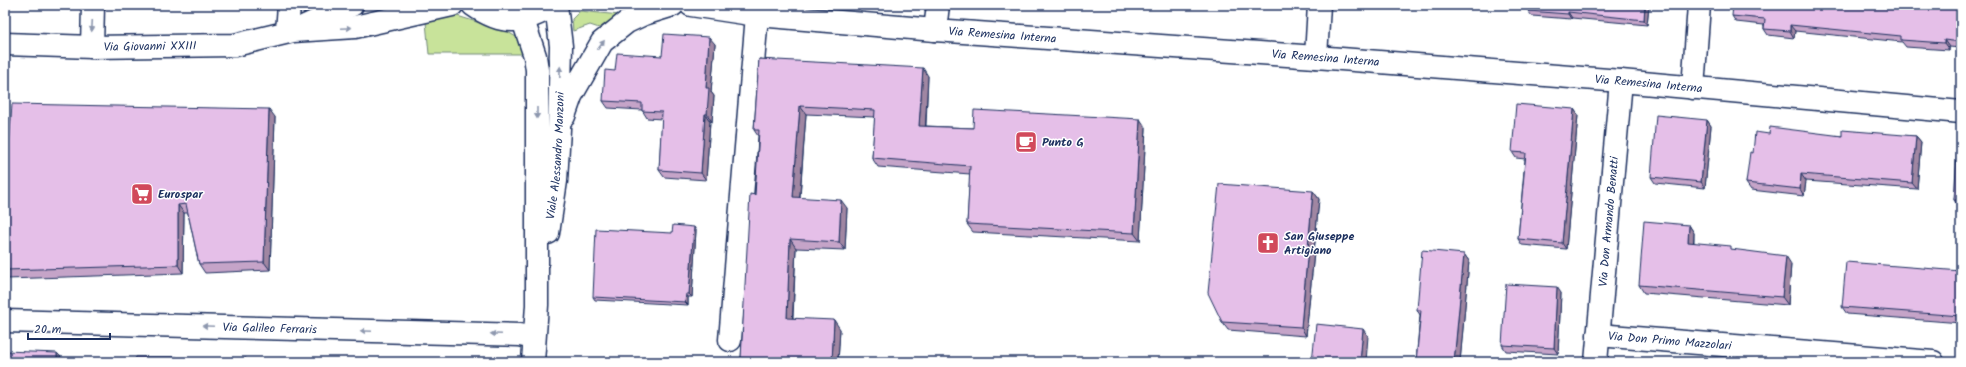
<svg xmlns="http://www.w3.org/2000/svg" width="1966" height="367" font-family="Kalam,sans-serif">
	<rect width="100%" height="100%" fill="#fff"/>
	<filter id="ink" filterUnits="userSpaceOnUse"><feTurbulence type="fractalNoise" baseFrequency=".025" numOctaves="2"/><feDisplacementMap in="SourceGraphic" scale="8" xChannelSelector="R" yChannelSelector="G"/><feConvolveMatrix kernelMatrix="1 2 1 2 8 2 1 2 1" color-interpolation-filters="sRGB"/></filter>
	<g filter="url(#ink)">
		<g fill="#c8e39a" stroke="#72897c">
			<path d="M 580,11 L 620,15 L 599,28 L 590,25 L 573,31 L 572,19 Z"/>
			<path d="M 454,15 L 506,31 L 518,38 L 524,54 L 429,54 L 426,22 Z"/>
		</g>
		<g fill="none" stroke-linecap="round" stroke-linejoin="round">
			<g stroke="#1b2f5e" stroke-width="25">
				<g id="minor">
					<path d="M 935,30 L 938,5"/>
					<path d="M 287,32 L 289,5"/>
					<path d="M 92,47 L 93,5"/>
					<path d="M 1316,57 L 1319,5"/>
					<path d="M 1693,88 L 1699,5"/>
					<path id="s1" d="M 5,321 L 520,335 L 534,338"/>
					<path id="s2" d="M 1598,335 L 1933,362"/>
					<path d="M 730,340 L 757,15"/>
					<path id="s3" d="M 1596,362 L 1621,81"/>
				</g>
			</g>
			<g stroke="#1b2f5e" stroke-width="25">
				<g id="tertiary">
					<path d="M 473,5 C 504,27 524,23 555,5"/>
					<path id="s4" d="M 691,5 L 757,15 L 935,30 L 1316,57 L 1621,81 L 1961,112"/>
					<path d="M 523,20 L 535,56 L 537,70 L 537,305 L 533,362"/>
					<path d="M 305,26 L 352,5"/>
					<path id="s5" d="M 5,44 L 92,47 L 235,45 L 293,31 L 355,27 L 452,5"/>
					<path d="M 564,116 L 571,96 L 602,42 L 627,22 L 644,14 L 673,5"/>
					<path id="s6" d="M 548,233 L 556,181 L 559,129 L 561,46 L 556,5"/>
				</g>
			</g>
			<use href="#minor" stroke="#fff" stroke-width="22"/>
			<use href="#tertiary" stroke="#fff" stroke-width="22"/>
		</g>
		<g fill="#c5a4c8" stroke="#1b2f5e">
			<path d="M 1375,5 L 1400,5 L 1400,7 Z"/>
			<path d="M 1470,5 L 1483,5 L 1483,6 Z"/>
			<path d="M 1649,5 L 1647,25 L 1572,18 L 1571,19 L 1532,16 L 1528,11 Z"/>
			<path d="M 1961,5 L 1961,48 L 1949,47 L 1949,50 L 1906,47 L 1902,42 L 1795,31 L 1794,38 L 1768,35 L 1764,29 L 1764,25 L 1736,22 L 1732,16 Z"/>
			<path d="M 715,44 L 711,92 L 714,96 L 712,122 L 710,121 L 706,180 L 664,177 L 659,170 L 662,119 L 647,118 L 642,110 L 608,108 L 603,101 L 615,71 L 662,56 Z"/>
			<path d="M 759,59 L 928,76 L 926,126 L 973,128 L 1146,128 L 1140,241 L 973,232 L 967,224 L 970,174 L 878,167 L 872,158 L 875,117 L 806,114 L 800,198 L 847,208 L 845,250 L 796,248 L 793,318 L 840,329 L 838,362 L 744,362 L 741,358 L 755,195 L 758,136 L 754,130 Z"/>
			<path d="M 1574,109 L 1578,115 L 1566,249 L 1522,245 L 1518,239 L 1525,159 L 1516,158 L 1512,152 Z"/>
			<path d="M 275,117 L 270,270 L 205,273 L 199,264 L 188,213 L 184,213 L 183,273 L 7,279 L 5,277 L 5,204 Z"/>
			<path d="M 1707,120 L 1711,126 L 1705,188 L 1655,183 L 1651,177 Z"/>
			<path d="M 1769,134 L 1842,136 L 1916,136 L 1921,142 L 1917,189 L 1806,181 L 1804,196 L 1751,190 L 1746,183 L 1753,153 Z"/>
			<path d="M 1961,138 L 1961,207 L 1959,207 L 1954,200 Z"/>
			<path d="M 1313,191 L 1319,199 L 1306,336 L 1228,330 L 1222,322 Z"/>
			<path d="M 1689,225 L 1694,233 L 1694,243 L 1734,250 L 1791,264 L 1788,305 L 1644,293 L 1639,285 Z"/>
			<path d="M 696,230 L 692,297 L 688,297 L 688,305 L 595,300 L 593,297 L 672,233 Z"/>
			<path d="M 1464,254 L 1469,261 L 1460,362 L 1416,362 L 1420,315 L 1417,310 Z"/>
			<path d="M 1961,271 L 1961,323 L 1847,314 L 1842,307 Z"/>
			<path d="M 1561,293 L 1558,354 L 1506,351 L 1502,345 Z"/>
		</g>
		<g fill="#a086a2" stroke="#1b2f5e">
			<path d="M 1645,5 L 1649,5 L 1647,25 L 1644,20 Z"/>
			<path d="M 1568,12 L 1572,18 L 1571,19 L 1568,14 Z"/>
			<path d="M 1790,25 L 1795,31 L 1794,38 L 1790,31 Z"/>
			<path d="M 709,37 L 715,44 L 711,92 L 714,96 L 712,122 L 707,114 L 706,88 Z"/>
			<path d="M 1944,40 L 1949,47 L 1949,50 L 1944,43 Z"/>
			<path d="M 923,68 L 928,76 L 925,134 L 919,126 Z"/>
			<path d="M 800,106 L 806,114 L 799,206 L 793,197 Z"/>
			<path d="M 269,109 L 275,117 L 270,270 L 264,262 Z"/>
			<path d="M 1574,109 L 1578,115 L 1566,249 L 1562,243 Z"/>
			<path d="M 705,114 L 710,121 L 706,180 L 701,173 Z"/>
			<path d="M 1140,119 L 1146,128 L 1140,241 L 1134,233 Z"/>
			<path d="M 1707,120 L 1711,126 L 1705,188 L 1701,182 Z"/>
			<path d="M 1916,136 L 1921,142 L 1917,189 L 1912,183 Z"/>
			<path d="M 1801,174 L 1806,181 L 1804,196 L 1800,189 Z"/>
			<path d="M 1313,191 L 1319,199 L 1306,336 L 1301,327 Z"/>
			<path d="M 841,200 L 847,208 L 845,250 L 839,242 Z"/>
			<path d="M 178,205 L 184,213 L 183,273 L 178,265 Z"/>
			<path d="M 1689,225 L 1694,233 L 1693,250 L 1688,242 Z"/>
			<path d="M 694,227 L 696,230 L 692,297 L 689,294 Z"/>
			<path d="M 790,239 L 796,248 L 792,326 L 787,318 Z"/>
			<path d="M 1464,254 L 1469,261 L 1460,362 L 1454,362 Z"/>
			<path d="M 1786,256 L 1791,264 L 1788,305 L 1782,297 Z"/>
			<path d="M 1557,287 L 1561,293 L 1558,354 L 1554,348 Z"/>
			<path d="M 686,294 L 688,297 L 688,305 L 685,302 Z"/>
			<path d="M 834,320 L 840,329 L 838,362 L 832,362 Z"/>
			<path d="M 1363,329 L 1368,336 L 1366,362 L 1360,362 Z"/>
			<path d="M 57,353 L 62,358 L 61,362 L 57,362 Z"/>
			<path d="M 177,357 L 181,362 L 177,362 Z"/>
		</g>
		<g fill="#e5bfe8" stroke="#1b2f5e">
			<path d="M 1529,5 L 1645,5 L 1644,20 L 1568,12 L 1568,14 L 1528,11 Z"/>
			<path d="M 1733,5 L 1961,5 L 1961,42 L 1944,40 L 1944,43 L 1901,40 L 1901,36 L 1790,25 L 1790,31 L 1764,29 L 1765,19 L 1732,16 Z"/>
			<path d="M 664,34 L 709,37 L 706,88 L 709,88 L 707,114 L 705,114 L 701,173 L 659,170 L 662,112 L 642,111 L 642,103 L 603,101 L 605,70 L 615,71 L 617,53 L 662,56 Z"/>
			<path d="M 759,59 L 923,68 L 919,126 L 973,128 L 974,110 L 1140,119 L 1134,233 L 967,224 L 970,166 L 872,158 L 875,110 L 800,106 L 793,197 L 841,200 L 839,242 L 790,239 L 787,318 L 834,320 L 832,362 L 805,362 L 741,358 L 750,194 L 755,195 L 759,130 L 754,130 Z"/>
			<path d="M 12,104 L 269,109 L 264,262 L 199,264 L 186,204 L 178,205 L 178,265 L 5,270 L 5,204 Z"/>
			<path d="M 1516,104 L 1574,109 L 1562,243 L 1518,239 L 1526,153 L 1512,152 Z"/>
			<path d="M 1656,115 L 1707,120 L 1701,182 L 1651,177 Z"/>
			<path d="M 1770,127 L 1842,136 L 1842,130 L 1916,136 L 1912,183 L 1801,174 L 1800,189 L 1746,183 L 1750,152 L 1753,153 L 1755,132 L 1769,134 Z"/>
			<path d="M 1958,137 L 1961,138 L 1961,200 L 1954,200 Z"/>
			<path d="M 1219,184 L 1313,191 L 1301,327 L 1222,322 L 1208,293 Z"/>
			<path d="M 1644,221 L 1689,225 L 1688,242 L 1731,246 L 1731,249 L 1786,256 L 1782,297 L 1639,285 Z"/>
			<path d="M 673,225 L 694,227 L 689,294 L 686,294 L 685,302 L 593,297 L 596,229 L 672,233 Z"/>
			<path d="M 1422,250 L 1464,254 L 1454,362 L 1416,362 L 1421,310 L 1417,310 Z"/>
			<path d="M 1846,262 L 1961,271 L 1961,316 L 1842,307 Z"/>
			<path d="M 1506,284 L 1557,287 L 1554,348 L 1502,345 Z"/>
			<path d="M 1316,324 L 1363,329 L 1360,362 L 1312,362 Z"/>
			<path d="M 5,351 L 57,353 L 57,362 L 5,362 Z"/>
			<path d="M 136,357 L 177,357 L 177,362 L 102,362 L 102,360 L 135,360 Z"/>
			<path d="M 246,358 L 247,362 L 226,362 Z"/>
			<path d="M 278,360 L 286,362 L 277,362 Z"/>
		</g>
		<defs><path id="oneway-solid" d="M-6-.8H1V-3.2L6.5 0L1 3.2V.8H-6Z"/></defs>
		<g fill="#8d97ae">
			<use href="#oneway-solid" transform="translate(92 26) rotate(93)"/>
			<use href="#oneway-solid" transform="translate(346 28) rotate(-3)"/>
			<use href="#oneway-solid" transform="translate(601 45) rotate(-53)"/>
			<use href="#oneway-solid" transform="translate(560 72) rotate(-88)"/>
			<use href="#oneway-solid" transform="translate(537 113) rotate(90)"/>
			<use href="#oneway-solid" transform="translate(208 326) rotate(-178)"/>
			<use href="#oneway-solid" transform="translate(366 331) rotate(-178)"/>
			<use href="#oneway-solid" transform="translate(496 334) rotate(-178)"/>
		</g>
	</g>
	<defs>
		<g id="cafe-square" transform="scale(1.15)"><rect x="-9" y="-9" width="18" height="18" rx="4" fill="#d1495b" stroke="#fff"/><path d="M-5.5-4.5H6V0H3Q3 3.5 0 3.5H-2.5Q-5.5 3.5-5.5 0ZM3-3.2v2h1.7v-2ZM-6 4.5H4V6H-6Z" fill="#fff"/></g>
		<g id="supermarket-square" transform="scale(1.15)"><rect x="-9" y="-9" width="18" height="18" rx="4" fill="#d1495b" stroke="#fff"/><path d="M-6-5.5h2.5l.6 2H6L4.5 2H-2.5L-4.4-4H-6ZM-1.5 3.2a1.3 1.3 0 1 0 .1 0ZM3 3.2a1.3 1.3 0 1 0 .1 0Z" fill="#fff"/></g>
		<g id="church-square" transform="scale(1.15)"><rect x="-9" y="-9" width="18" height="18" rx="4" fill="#d1495b" stroke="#fff"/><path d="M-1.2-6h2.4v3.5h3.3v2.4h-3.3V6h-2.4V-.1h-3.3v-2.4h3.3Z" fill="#fff"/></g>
	</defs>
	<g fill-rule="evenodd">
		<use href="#cafe-square" x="1026" y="142"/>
		<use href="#supermarket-square" x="142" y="194"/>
		<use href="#church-square" x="1268" y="243"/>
	</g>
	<g text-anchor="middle" stroke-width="3" stroke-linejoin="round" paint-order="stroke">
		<g font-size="12" fill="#1b2f5e" stroke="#fff">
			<text dy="4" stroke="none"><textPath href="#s4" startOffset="313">Via Remesina Interna</textPath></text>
			<text dy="4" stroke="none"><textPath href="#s5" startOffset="145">Via Giovanni XXIII</textPath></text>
			<text dy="4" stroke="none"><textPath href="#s4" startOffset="637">Via Remesina Interna</textPath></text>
			<text dy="4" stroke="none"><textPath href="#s4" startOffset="961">Via Remesina Interna</textPath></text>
			<text dy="4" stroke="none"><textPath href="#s6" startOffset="78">Viale Alessandro Manzoni</textPath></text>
			<text dy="4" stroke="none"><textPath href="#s3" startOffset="141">Via Don Armando Benatti</textPath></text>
			<text dy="4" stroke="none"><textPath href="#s1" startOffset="265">Via Galileo Ferraris</textPath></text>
			<text dy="4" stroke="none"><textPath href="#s2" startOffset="72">Via Don Primo Mazzolari</textPath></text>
		</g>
		<g font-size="12" font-weight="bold" fill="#1b2f5e" stroke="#fff" text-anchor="start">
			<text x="1042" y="146">Punto G</text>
			<text x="158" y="198">Eurospar</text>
			<text x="1284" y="240">San Giuseppe<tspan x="1284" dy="14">Artigiano</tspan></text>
		</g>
	</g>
	<rect width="1966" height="367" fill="none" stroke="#fff" stroke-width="20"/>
	<rect x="10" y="10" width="1946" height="347" fill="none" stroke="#1b2f5e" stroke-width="1.5" filter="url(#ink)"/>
	<path d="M28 333v6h82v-6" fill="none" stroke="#1b2f5e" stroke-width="2"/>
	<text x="34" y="333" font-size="12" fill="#1b2f5e" stroke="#ffffff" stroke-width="3" paint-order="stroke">20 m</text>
</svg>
